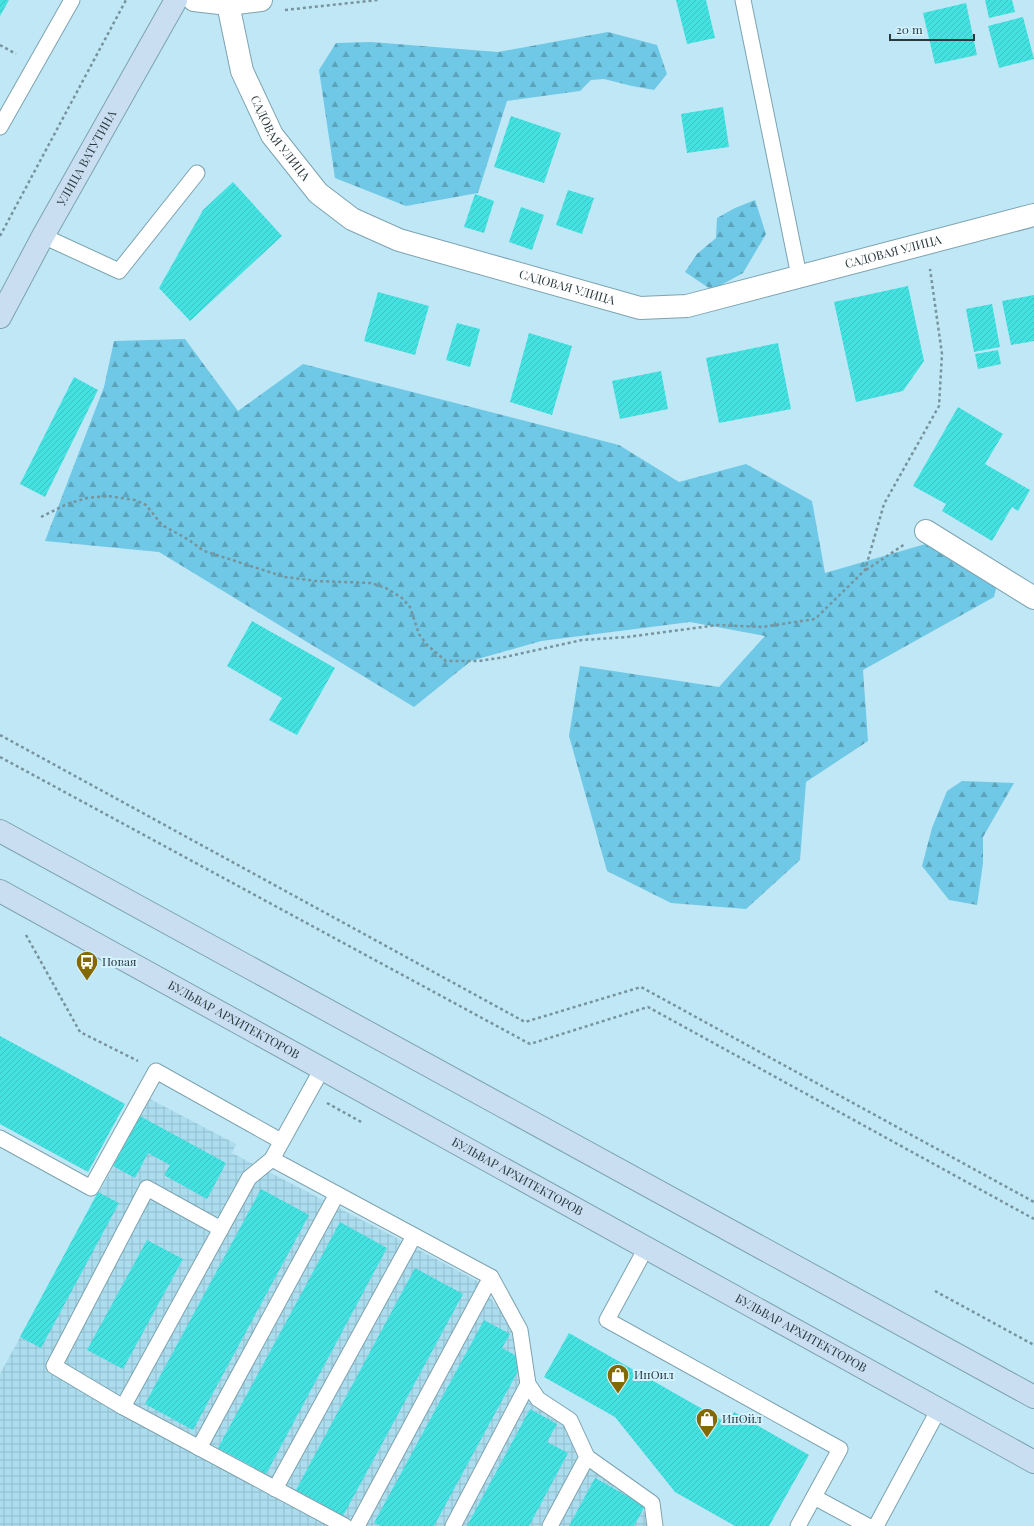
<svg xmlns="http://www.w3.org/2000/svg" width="1034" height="1526" font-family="'Playfair Display',serif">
	<defs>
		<pattern id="industrial-grid" width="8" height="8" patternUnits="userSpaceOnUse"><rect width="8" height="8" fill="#acddee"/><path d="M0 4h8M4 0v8" fill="none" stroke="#94becd"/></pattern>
		<pattern id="forest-firs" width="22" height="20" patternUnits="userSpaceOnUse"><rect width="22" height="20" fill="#6fc8e5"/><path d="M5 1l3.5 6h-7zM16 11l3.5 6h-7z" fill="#5ba3bb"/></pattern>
		<pattern id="building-hatch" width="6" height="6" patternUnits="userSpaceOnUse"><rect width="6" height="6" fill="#44e1e1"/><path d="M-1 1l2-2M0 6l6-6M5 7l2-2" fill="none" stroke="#3cc2c2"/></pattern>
	</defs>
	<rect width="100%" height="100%" fill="#bfe7f5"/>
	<path fill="url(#industrial-grid)" d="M 150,1099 L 236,1144 L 232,1153 L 389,1234 L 477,1281 L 516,1331 L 528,1396 L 583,1439 L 656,1526 L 0,1526 L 0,1374 Z"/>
	<g fill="url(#forest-firs)">
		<path d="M 608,32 L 657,45 L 667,74 L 654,90 L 632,86 L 604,79 L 591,80 L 580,91 L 507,101 L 478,193 L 406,206 L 335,178 L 319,70 L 336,43 L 371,42 L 498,52 Z"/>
		<path d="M 755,200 L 766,234 L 743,273 L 712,290 L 685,272 L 697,254 L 716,238 L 717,218 L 735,208 Z"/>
		<path d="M 185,339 L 238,411 L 303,364 L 619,445 L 679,482 L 746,464 L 812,501 L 825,573 L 929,543 L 997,584 L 994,597 L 863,670 L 868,741 L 806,782 L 800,860 L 746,909 L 671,903 L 607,871 L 569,736 L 580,666 L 719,687 L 765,636 L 690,622 L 541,641 L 471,661 L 414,707 L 159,552 L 45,541 L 104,387 L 114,341 Z"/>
		<path d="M 962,781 L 1014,783 L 983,837 L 983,863 L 977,905 L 949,900 L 922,866 L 932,828 L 947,791 Z"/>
	</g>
	<g fill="url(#building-hatch)">
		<path d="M 0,0 L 9,0 L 0,16 Z"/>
		<path d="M 676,0 L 706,0 L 715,38 L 687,44 Z"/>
		<path d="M 985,0 L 1012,0 L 1015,12 L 989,18 Z"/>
		<path d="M 966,3 L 977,55 L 935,64 L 923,13 Z"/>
		<path d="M 1023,17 L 1034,59 L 999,68 L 988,26 Z"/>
		<path d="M 723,107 L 729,147 L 687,153 L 681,114 Z"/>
		<path d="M 511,116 L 561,133 L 544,183 L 494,167 Z"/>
		<path d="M 233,182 L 282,236 L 190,321 L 159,288 L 203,210 Z"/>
		<path d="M 568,190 L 594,198 L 582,234 L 556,225 Z"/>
		<path d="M 475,194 L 494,201 L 484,233 L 464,227 Z"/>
		<path d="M 521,207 L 544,215 L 532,250 L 509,242 Z"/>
		<path d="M 908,286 L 924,361 L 903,391 L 856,402 L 834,302 Z"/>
		<path d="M 378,292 L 429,306 L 415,355 L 364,341 Z"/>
		<path d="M 1034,295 L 1034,341 L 1011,345 L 1002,301 Z"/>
		<path d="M 992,304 L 1000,347 L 974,352 L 966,309 Z"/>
		<path d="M 457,323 L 480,329 L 470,367 L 446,360 Z"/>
		<path d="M 529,333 L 572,346 L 552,415 L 510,402 Z"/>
		<path d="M 778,343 L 791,409 L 719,423 L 706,358 Z"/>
		<path d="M 998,350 L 1001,364 L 978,369 L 975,354 Z"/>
		<path d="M 661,371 L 668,409 L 620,419 L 612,381 Z"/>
		<path d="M 74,377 L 98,390 L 45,497 L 20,484 Z"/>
		<path d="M 958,407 L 1003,434 L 985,464 L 1030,490 L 1018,511 L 1012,507 L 992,541 L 942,511 L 946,504 L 913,486 Z"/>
		<path d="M 252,621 L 335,668 L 297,735 L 269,720 L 282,698 L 227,666 Z"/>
		<path d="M 0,1036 L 125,1104 L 88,1172 L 0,1124 Z"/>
		<path d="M 140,1116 L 226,1163 L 207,1199 L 164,1175 L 170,1165 L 148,1153 L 135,1178 L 113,1166 Z"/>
		<path d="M 261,1189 L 309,1215 L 193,1430 L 145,1404 Z"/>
		<path d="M 98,1192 L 119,1203 L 41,1348 L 20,1337 Z"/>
		<path d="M 340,1222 L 387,1248 L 266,1474 L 218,1448 Z"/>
		<path d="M 147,1240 L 183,1259 L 123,1369 L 87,1350 Z"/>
		<path d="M 415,1268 L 463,1294 L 343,1516 L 296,1490 Z"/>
		<path d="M 484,1320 L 510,1334 L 502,1348 L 524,1360 L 434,1526 L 381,1526 L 374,1523 Z"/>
		<path d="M 569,1333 L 727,1423 L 734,1412 L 809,1455 L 769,1526 L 735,1526 L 675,1492 L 615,1417 L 544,1377 Z"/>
		<path d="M 530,1409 L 557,1424 L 547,1442 L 568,1453 L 529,1526 L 467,1526 Z"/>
		<path d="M 595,1478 L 645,1506 L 634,1526 L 569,1526 Z"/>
	</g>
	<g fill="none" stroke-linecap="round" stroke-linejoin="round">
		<g stroke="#7da3b0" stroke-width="17">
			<g id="service">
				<path d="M 743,0 L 799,276"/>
				<path d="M 0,127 L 72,0"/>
				<path d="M 43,236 L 119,271 L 197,173"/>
				<path d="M 0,1138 L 91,1188 L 156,1071 L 281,1141"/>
				<path d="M 272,1159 L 491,1277 L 520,1330 L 528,1384 L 538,1399 L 570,1420 L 587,1457 L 652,1503 L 655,1526"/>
				<path d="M 221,1229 L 147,1188 L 54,1366 L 123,1407 L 345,1526"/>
				<path d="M 646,1248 L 607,1320 L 840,1449 L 798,1526"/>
				<path d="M 123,1407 L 249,1178 L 272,1159 L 322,1069"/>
				<path d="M 199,1448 L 337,1194"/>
				<path d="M 275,1489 L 414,1236"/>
				<path d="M 814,1497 L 868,1526"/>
				<path d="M 357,1526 L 491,1277"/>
				<path d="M 453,1526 L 528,1384"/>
				<path d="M 550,1526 L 587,1457"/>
				<path d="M 876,1526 L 939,1409"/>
			</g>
		</g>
		<g stroke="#7da3b0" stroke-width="24">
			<g id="minor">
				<path d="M 194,0 L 228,4 L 261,0"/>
				<path id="s1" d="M 228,4 L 242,71 L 272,135 L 318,193 L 352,219 L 399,240 L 640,308 L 687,306 L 1034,215"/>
				<path d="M 926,531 L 1034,598"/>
			</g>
		</g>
		<g stroke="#7da3b0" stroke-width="24">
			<g id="secondary">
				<path id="s2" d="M 0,317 L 43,236 L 176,0"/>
				<path d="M 0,831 L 1034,1397"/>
				<path id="s3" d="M 0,891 L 1034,1462"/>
			</g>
		</g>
		<g stroke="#77949e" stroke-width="2.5" stroke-dasharray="3 3" stroke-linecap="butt">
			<path d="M 285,10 L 378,0"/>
			<path d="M 0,45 L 16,54"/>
			<path d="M 0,236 L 126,0"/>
			<path d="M 41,517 L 67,504 L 87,498 L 108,496 L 135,500 L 146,505 L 162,525 L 189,540 L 204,551 L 285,577 L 316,581 L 371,583 L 386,588 L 402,598 L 410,607 L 419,634 L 427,645 L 446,661 L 479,661 L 505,657 L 582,640 L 627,637 L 718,625 L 762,627 L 815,619 L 865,570 L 884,504 L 939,406 L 942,354 L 930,269"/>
			<path d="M 866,570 L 905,544"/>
			<path d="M 0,735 L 525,1022 L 641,987 L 1034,1202"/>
			<path d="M 0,757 L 530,1044 L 648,1007 L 1034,1219"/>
			<path d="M 26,935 L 80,1032 L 138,1061"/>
			<path d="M 327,1103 L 363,1123"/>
			<path d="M 935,1291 L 1034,1345"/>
		</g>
		<use href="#service" stroke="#fff" stroke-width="15"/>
		<use href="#minor" stroke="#fff" stroke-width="22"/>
		<use href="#secondary" stroke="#c9def0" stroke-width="22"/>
	</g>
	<defs>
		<g id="bus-pin" transform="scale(1.15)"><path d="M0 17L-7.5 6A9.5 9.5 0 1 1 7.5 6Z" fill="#846903" stroke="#d3f3fe"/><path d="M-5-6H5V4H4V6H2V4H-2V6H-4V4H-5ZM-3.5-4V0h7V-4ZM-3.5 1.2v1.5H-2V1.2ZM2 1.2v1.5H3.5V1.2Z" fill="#fff"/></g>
		<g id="shop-pin" transform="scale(1.15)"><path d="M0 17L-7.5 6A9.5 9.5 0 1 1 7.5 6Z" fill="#846903" stroke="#d3f3fe"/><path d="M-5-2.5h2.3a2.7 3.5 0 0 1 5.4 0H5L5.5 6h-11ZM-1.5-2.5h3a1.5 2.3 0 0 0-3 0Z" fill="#fff"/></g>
	</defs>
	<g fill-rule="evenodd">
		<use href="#bus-pin" x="87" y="962"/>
		<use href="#shop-pin" x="618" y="1375"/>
		<use href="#shop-pin" x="707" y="1419"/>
	</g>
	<g text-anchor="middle" stroke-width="4" stroke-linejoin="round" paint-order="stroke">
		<g font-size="12" fill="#29393e" stroke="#d3f3fe">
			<text dy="4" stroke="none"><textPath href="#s1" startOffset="146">САДОВАЯ УЛИЦА</textPath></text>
			<text dy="4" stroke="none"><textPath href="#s2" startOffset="181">УЛИЦА ВАТУТИНА</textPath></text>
			<text dy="4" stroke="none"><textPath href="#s1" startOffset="818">САДОВАЯ УЛИЦА</textPath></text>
			<text dy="4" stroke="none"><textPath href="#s1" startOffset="482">САДОВАЯ УЛИЦА</textPath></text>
			<text dy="4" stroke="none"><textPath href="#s3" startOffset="267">БУЛЬВАР АРХИТЕКТОРОВ</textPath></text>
			<text dy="4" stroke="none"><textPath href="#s3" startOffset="591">БУЛЬВАР АРХИТЕКТОРОВ</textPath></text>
			<text dy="4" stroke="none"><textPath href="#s3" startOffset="915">БУЛЬВАР АРХИТЕКТОРОВ</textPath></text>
		</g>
		<g font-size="12" fill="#29393e" stroke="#d3f3fe" text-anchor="start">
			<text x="102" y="966">Новая</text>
			<text x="634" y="1379">ИнОил</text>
			<text x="722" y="1423">ИнОйл</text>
		</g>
	</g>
	<path d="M890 34v6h84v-6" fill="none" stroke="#29393e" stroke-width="2"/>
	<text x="896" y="34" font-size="12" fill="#29393e" stroke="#d3f3fe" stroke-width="3" paint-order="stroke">20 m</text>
</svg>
